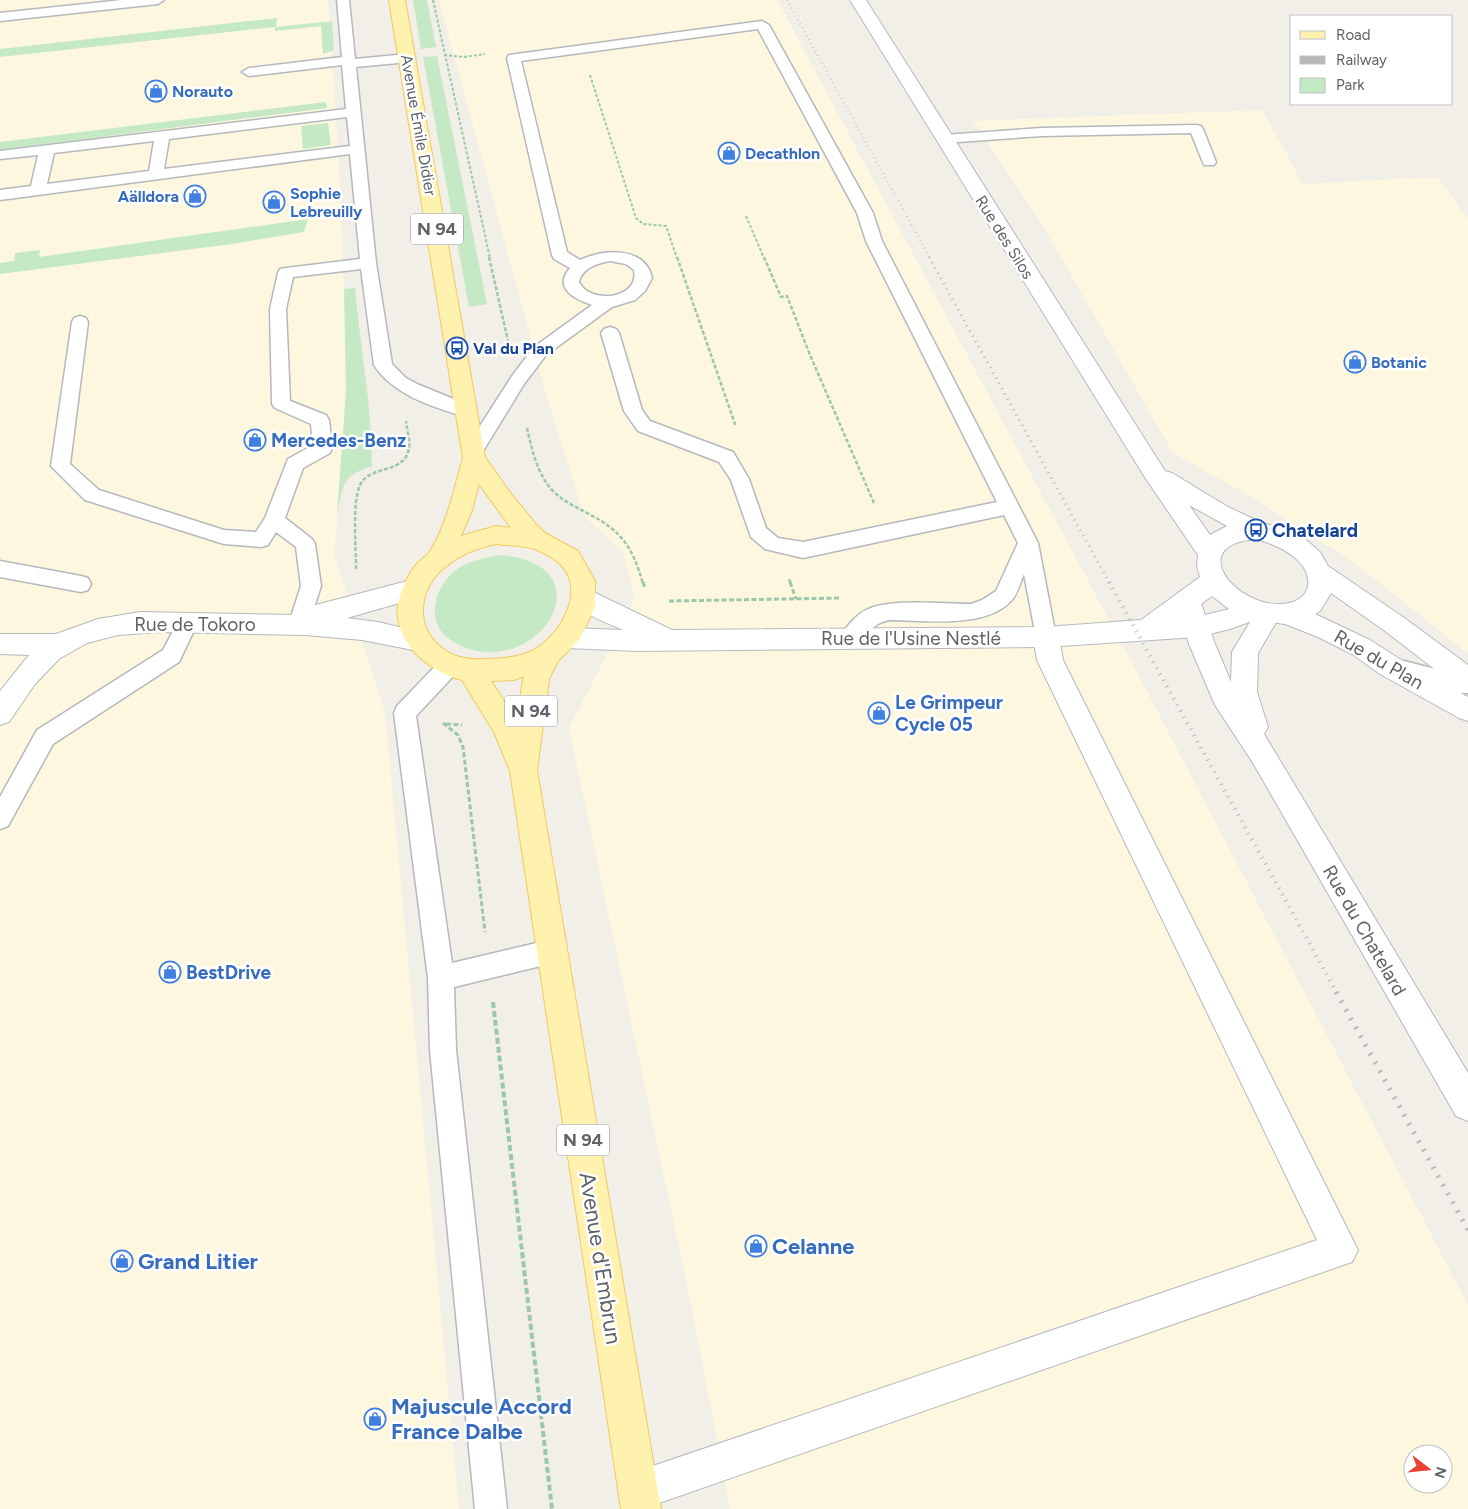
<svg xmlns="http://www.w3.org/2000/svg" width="1468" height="1509" font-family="Figtree,sans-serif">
	<rect width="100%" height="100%" fill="#f1efe8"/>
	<g fill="#fef7e0" fill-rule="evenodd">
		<path d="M 0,0 L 328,0 L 339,162 L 346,342 L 345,434 L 334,554 L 385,713 L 459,1509 L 0,1509 Z"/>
		<path d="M 439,0 L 777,0 L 1131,661 L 1468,1305 L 1468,1509 L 730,1509 L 692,1309 L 569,728 L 635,599 L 623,552 L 584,516 L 546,394 ZM 1413,1454 L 1443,1454 L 1443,1484 L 1413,1484 Z"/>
		<path d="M 1262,110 L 1303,184 L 1437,177 L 1468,218 L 1468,653 L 1349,559 L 1248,495 L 1173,453 L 1043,226 L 973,121 Z"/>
	</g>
	<g fill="#c5e8c5">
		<path d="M 413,0 L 427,0 L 436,47 L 421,49 Z"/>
		<path d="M 277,18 L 276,27 L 332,21 L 334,50 L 323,54 L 321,26 L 275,31 L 275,27 L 0,57 L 0,49 Z"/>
		<path d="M 437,56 L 487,304 L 469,307 L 423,57 Z"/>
		<path d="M 326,102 L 327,108 L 0,150 L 0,142 Z"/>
		<path d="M 328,123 L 331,145 L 303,149 L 301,126 Z"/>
		<path d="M 308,219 L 304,232 L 232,244 L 0,274 L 0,263 L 14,261 L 15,253 L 40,250 L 39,257 Z"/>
		<path d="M 355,288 C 360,347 372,406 372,466 C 341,476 344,485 337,514 L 346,391 L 344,289 Z"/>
		<path d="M 498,555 C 616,563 533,690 452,641 C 422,623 435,581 462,566 C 473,560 485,558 498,555 Z"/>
	</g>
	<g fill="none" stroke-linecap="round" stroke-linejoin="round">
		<g stroke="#b5b8bc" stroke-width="3">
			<g id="lane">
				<path d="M 122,0 L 164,0 L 158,4 L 0,21 L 0,13 Z"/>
				<path d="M 337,0 L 349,0 L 355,59 L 408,54 L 415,58 L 408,62 L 356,67 L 376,263 L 392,364 L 406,378 L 417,384 L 473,407 L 476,411 L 473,415 L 467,417 C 435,408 393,395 374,365 L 361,269 L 293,277 L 286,309 L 290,401 L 326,415 L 329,420 L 332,448 L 330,453 L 303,468 L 285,518 L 312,539 L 315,544 L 321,586 L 308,626 L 305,632 L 298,634 L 291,632 L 288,626 L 301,586 L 296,547 L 276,532 L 268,545 L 261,547 L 224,544 L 85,500 L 51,466 L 72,322 L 74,318 L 80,316 L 86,318 L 88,322 L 70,464 L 99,490 L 224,530 L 256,532 L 265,518 L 288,459 L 313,445 L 311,424 L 275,408 L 272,404 L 270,309 L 278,273 L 280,269 L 286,268 L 360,259 L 350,154 L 0,200 L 0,190 L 31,186 L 38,155 L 0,159 L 0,151 L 346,109 L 342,65 L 249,76 L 242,72 L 249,68 L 342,57 ZM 347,117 L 350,146 L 164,169 L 169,139 ZM 154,141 L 149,171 L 47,184 L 54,153 Z"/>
				<path d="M 762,21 L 769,25 L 873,213 L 882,241 L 1038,543 L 1056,637 L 1053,643 L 1046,645 L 1039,643 L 1036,637 L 1024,574 C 1020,583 1017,596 1010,602 C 983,629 924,620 889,620 C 885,621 881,622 878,624 C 864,633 862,650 843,644 L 840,638 C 844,629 857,614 866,610 C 889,598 944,604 971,604 L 982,600 L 996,591 L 1018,543 L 1004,515 L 803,558 L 765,549 L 751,537 L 731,480 L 719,462 L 638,431 L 624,411 L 601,333 L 604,329 L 610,327 L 616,329 L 619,333 L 642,410 L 650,421 L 733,452 L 749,479 L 766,528 L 778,538 L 803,542 L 997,502 L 866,241 L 857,213 L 758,29 L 521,61 L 567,252 L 580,260 C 604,249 645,246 652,278 L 645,291 L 635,300 L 612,307 L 546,355 L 524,384 L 480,456 L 473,458 L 466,456 L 464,451 L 512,376 L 534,347 L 592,305 C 574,299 553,288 570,268 L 554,259 L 552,255 L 507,58 L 509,55 ZM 610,261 L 626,264 L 634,270 C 640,299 590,305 579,282 C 582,268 598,263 610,261 Z"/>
				<path d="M 1196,125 L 1201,126 L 1203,129 L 1216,162 L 1214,165 L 1204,165 L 1191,133 L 1042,136 L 944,143 L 939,142 L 937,139 L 939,136 L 944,135 L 1042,128 Z"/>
				<path d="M 0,561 L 81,576 L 88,578 L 91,584 L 88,590 L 81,592 L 0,577 Z"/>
				<path d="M 188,614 L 195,616 L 198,622 L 179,662 L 53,744 L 8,826 L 0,829 L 0,797 L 37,730 L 163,650 L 181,616 Z"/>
				<path d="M 450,656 L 458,659 L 461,665 L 458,671 L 416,716 L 452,963 L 553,939 L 562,942 L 566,951 L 562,960 L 553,963 L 454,987 L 456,1050 L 507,1509 L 475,1509 L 430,1050 L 428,978 L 394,713 L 397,706 L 442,659 Z"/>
				<path d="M 1404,661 L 1459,675 L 1468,675 L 1468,693 L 1459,693 L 1396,676 L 1393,670 L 1396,664 Z"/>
			</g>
		</g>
		<g stroke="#b5b8bc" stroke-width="2">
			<g id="street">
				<path d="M 415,579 L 424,582 L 427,589 L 424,596 L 347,618 L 378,622 L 427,634 L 431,641 L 427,648 L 418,651 L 362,640 L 306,635 L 162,632 L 118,635 L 87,643 L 59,659 L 35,684 L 9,722 L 0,725 L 0,691 L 29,655 L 0,654 L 0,634 L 56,634 L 98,619 L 140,612 L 297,615 L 299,610 L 308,607 Z"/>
				<path d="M 1188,589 L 1197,592 L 1215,644 L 1231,682 L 1232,652 L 1259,607 L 1268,604 L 1277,607 L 1281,614 L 1258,653 L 1257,692 L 1268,727 L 1264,734 L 1468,1073 L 1468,1121 L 1456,1116 L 1253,763 L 1215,705 L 1189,644 L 1175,599 L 1179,592 Z"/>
				<path d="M 1046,627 L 1055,630 L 1059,637 L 1063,660 L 1358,1250 L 1352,1262 L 642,1509 L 634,1509 L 624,1505 L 618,1491 L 624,1477 L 638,1471 L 1317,1240 L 1037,660 L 1033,637 L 1037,630 Z"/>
			</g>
		</g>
		<g stroke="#b6babf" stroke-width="2">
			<path id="secondary" d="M 850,0 L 866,0 L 1165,471 L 1172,473 L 1228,507 L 1262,523 L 1285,529 L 1304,538 L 1320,552 L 1328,566 L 1403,617 L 1468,665 L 1468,691 L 1459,688 L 1385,631 L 1331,593 L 1320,611 L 1315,614 L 1370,640 L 1398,658 L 1468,697 L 1468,721 L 1459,718 L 1380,674 L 1352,654 L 1318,637 L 1285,624 L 1255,620 L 1230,629 L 1197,637 L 1046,647 L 637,651 L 567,648 L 558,645 L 554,638 L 558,631 L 567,628 L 623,630 C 606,622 581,615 572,598 L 576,591 L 585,588 L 672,630 L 1046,627 L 1141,620 L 1200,577 L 1197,566 L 1198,555 L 1146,479 ZM 1189,505 L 1227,526 L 1210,535 ZM 1256,539 C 1270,543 1283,548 1294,557 C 1317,575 1312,603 1281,604 C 1235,606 1185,545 1256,539 ZM 1212,596 L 1229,609 L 1197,617 L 1182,618 Z"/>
		</g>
		<g stroke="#f2c960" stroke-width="2">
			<path id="primary" d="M 389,0 L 405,0 L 485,457 L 511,494 L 535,523 L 545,533 L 578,551 L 595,581 L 595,607 L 579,640 L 558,661 L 549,679 L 537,770 L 661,1509 L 621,1509 L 510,771 L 494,732 L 462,680 C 422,670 383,632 403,588 C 406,580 411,571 416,565 C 420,560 427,556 430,551 C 447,525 454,488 463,458 ZM 479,484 L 511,528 L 496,526 L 461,536 L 472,510 ZM 496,544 C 509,546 526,545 537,550 C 544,553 555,559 560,564 C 586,589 562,632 537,648 C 522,657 504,659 486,659 C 472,660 459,659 446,651 C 433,642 424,630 423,614 C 421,573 462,551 496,544 ZM 524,676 L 523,679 L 517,721 L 491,681 L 514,680 Z"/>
		</g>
		<g stroke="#9cc7a9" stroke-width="2" stroke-dasharray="3 2" stroke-linecap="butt">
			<path d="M 433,0 L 490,258"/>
			<path d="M 444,55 L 464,57 L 485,54"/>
			<path d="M 590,75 L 636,218 L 643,224 L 666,226 L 677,258"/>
			<path d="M 746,216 L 764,258"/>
		</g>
		<g stroke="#9cc7a9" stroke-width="2.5" stroke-dasharray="4 2" stroke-linecap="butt">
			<path d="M 489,257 L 508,341"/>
			<path d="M 677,257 L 736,427"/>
			<path d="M 764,257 L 781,297 L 787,296 L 810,355 L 874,503"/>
			<path d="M 527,428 C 532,450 537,474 553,491 C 563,501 576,507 589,514 C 622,531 633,548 643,584"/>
			<path d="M 356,569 C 356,548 352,503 360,485 C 370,464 405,475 409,448 C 410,439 407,430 406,421"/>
			<path d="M 789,579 L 791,584"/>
		</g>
		<g stroke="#9cc7a9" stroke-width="3" stroke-dasharray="5 2.5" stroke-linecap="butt">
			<path d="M 643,582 L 645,589"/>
			<path d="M 790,582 L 796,599"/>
			<path d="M 669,601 L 841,598"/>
			<path d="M 443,723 L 458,735 L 463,747 L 485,932"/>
			<path d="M 446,724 L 462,725"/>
		</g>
		<path stroke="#9cc7a9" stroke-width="4" stroke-dasharray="6 3" stroke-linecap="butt" d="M 493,1002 L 552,1509"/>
		<use href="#lane" fill="#fff" fill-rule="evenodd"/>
		<use href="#street" fill="#fff" fill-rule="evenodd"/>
		<use href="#secondary" fill="#fff" fill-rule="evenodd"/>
		<use href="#primary" fill="#fff2af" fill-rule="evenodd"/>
		<path stroke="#b6b7b8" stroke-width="2.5" stroke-dasharray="0.5 4" stroke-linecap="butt" d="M 787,0 L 930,258"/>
		<path stroke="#b6b7b8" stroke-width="3" stroke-dasharray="1 5" stroke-linecap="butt" d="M 929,257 L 1110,584"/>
		<path stroke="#b6b7b8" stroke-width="4" stroke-dasharray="1 6" stroke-linecap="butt" d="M 1109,582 L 1337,993"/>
		<path stroke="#b6b7b8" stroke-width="5" stroke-dasharray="2 8" stroke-linecap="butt" d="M 1336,992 L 1468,1230"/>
	</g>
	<defs>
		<g id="shop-ring" transform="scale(1.125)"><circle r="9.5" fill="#fff" stroke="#3f7fe0" stroke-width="1.5"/><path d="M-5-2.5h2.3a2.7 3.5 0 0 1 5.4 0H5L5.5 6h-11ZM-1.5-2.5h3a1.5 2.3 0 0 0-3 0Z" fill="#3f7fe0"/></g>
		<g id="bus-ring" transform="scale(1.125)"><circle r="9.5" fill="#fff" stroke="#1a4fb4" stroke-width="1.5"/><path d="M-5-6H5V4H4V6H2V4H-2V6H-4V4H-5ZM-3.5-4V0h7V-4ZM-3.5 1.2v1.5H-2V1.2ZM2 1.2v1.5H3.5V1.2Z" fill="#1a4fb4"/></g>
	</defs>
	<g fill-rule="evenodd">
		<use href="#shop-ring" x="156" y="91"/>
		<use href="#shop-ring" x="729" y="153"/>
		<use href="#shop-ring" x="195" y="196"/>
		<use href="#shop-ring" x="274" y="202"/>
		<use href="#bus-ring" x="457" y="348"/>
		<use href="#shop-ring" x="1355" y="362"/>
		<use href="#shop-ring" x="255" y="440"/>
		<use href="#bus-ring" x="1256" y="530"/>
		<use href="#shop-ring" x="879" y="713"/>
		<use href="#shop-ring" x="170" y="972"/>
		<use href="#shop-ring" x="756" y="1246"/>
		<use href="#shop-ring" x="122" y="1261"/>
		<use href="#shop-ring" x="375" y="1419"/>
	</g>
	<g text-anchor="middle" stroke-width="5" stroke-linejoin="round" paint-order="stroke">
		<g font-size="16" font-weight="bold" fill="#366cbe" stroke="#fff" text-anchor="start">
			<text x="172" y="97">Norauto</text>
			<text x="745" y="159">Decathlon</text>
			<text x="290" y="199">Sophie<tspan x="290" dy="18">Lebreuilly</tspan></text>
			<text x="179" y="202" text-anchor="end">Aälldora</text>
			<text x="1371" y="368">Botanic</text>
		</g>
		<g font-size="16" fill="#5f6368" stroke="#fff">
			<text transform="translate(419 125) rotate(80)" y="6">Avenue Émile Didier</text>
			<text transform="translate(1005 237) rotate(58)" y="6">Rue des Silos</text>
		</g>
		<g font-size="16" font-weight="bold" fill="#164399" stroke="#fff" text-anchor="start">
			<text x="473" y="354">Val du Plan</text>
		</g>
		<g fill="#fff" stroke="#8f9295" stroke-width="1">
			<rect x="411" y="213.5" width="52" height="31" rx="4"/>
			<rect x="505" y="695.5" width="52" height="31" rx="4"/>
			<rect x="557" y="1124.5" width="52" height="31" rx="4"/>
		</g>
		<g font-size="18" font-weight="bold" fill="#5f6368">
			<text x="437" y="235">N 94</text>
			<text x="531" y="717">N 94</text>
			<text x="583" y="1146">N 94</text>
		</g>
		<g font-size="19" font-weight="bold" fill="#366cbe" stroke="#fff" text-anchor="start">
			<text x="271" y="447">Mercedes-Benz</text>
			<text x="895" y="709">Le Grimpeur<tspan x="895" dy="22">Cycle 05</tspan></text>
			<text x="186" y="979">BestDrive</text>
		</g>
		<g font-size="19" font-weight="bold" fill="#164399" stroke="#fff" text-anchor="start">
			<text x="1272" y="537">Chatelard</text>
		</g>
		<g font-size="19" fill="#5f6368" stroke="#fff">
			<text x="195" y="631">Rue de Tokoro</text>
			<text x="911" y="645">Rue de l'Usine Nestlé</text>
			<text transform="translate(1379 659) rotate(30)" y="7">Rue du Plan</text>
			<text transform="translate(1365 930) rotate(60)" y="7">Rue du Chatelard</text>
		</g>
		<g font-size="22" font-weight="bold" fill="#366cbe" stroke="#fff" text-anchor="start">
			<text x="772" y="1254">Celanne</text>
			<text x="138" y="1269">Grand Litier</text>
			<text x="391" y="1414">Majuscule Accord<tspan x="391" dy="25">France Dalbe</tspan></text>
		</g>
		<g font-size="22" fill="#5f6368" stroke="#fff">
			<text transform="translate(601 1258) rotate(81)" y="8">Avenue d'Embrun</text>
		</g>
	</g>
	<rect x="1290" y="15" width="162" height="90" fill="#ffffff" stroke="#bfc1c3"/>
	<rect x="1300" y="31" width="25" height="8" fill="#fff2af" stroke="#bfc1c3"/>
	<text x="1336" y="40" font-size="15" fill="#5f6368">Road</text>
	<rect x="1300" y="56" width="25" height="8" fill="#b6b7b8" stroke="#bfc1c3"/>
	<text x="1336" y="65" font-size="15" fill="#5f6368">Railway</text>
	<rect x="1300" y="78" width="25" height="15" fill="#c5e8c5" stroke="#bfc1c3"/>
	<text x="1336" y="90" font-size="15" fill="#5f6368">Park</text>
	<g transform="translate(1428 1469) rotate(106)"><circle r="24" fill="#ffffff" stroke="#bfc1c3"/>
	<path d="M0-4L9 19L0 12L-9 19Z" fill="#ea4335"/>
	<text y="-8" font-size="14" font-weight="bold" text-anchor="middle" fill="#5f6368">N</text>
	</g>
</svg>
